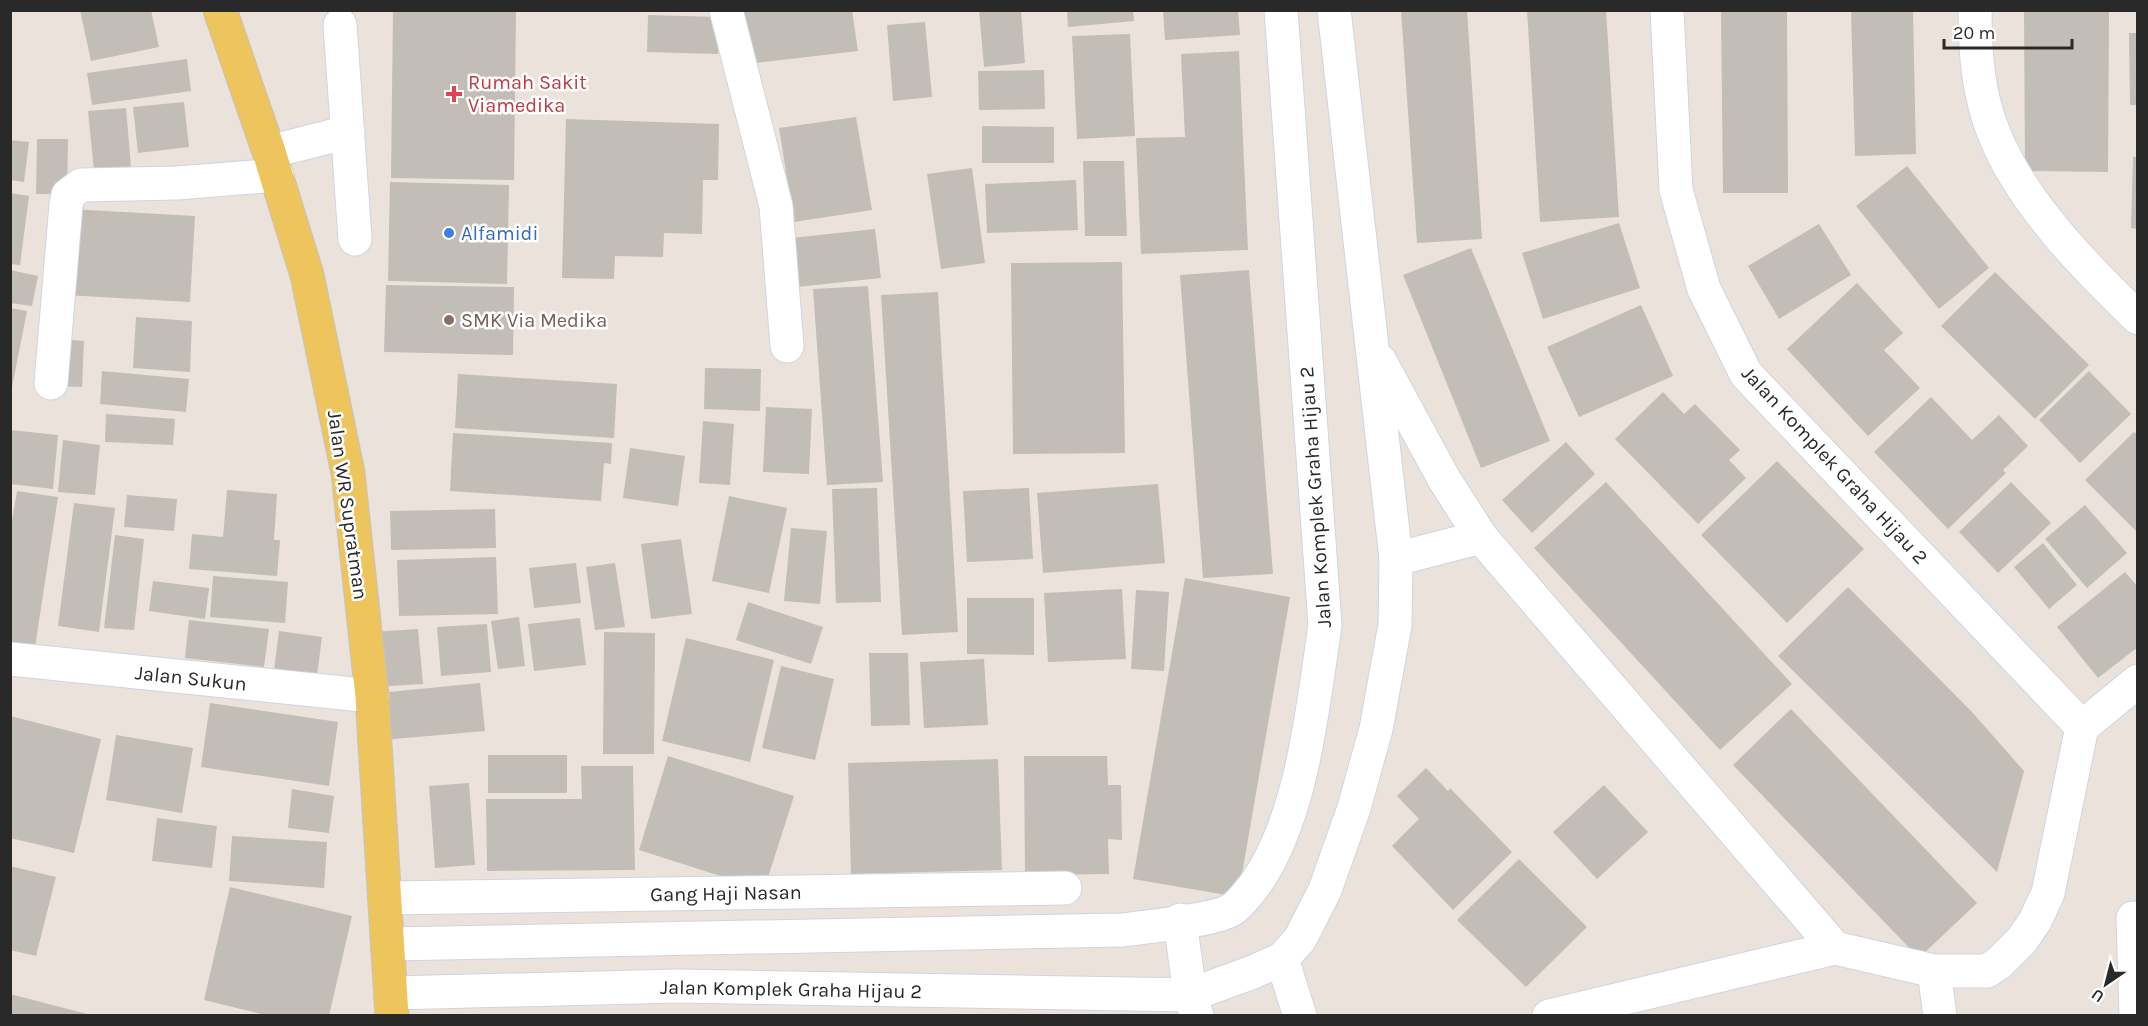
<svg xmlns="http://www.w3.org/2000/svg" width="2148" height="1026" font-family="Karla,sans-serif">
	<rect width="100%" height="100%" fill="#ebe3db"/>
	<g fill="#c3bdb7">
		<path d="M 80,10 L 151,10 L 159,47 L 91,61 Z"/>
		<path d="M 393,10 L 516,10 L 514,180 L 391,178 Z"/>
		<path d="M 740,10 L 852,10 L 858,51 L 747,64 Z"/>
		<path d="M 979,10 L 1021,10 L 1025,63 L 984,67 Z"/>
		<path d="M 1067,10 L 1133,10 L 1134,21 L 1068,27 Z"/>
		<path d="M 1163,10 L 1238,10 L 1240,35 L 1165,40 Z"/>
		<path d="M 1401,10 L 1467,10 L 1482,239 L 1417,243 Z"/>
		<path d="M 1527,10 L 1606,10 L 1619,217 L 1540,222 Z"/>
		<path d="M 1721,10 L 1787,10 L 1788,193 L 1723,193 Z"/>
		<path d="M 1851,10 L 1913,10 L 1916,154 L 1855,156 Z"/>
		<path d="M 2024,10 L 2109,10 L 2108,172 L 2025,171 Z"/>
		<path d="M 648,15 L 719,17 L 718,54 L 647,52 Z"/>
		<path d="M 925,22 L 932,97 L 893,101 L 887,25 Z"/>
		<path d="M 2129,33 L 2138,33 L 2138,105 L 2130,105 Z"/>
		<path d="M 1130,34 L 1135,136 L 1077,139 L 1072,36 Z"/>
		<path d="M 1239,51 L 1248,250 L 1141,254 L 1136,138 L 1185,137 L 1181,54 Z"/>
		<path d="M 187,59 L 191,91 L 92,105 L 87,73 Z"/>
		<path d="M 1044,70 L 1045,109 L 979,110 L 978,71 Z"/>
		<path d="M 184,102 L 189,147 L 138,153 L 133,107 Z"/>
		<path d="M 126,108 L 131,167 L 94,171 L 88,111 Z"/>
		<path d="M 856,117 L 872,210 L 794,222 L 779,128 Z"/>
		<path d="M 566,119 L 719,124 L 718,180 L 703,180 L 702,234 L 664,233 L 663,257 L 615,256 L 614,279 L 562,278 Z"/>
		<path d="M 982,126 L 1054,127 L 1054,163 L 982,163 Z"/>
		<path d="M 37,139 L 68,139 L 67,194 L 36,194 Z"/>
		<path d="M 10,140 L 29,142 L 24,182 L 10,180 Z"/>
		<path d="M 2133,157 L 2138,157 L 2138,229 L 2131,228 Z"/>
		<path d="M 1083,161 L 1124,161 L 1127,236 L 1085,236 Z"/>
		<path d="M 1907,166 L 1989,268 L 1939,309 L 1856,206 Z"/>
		<path d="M 972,168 L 985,263 L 941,269 L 927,174 Z"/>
		<path d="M 1076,180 L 1078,230 L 987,233 L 985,184 Z"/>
		<path d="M 390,182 L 509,185 L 507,284 L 388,281 Z"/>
		<path d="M 10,193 L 29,196 L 20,265 L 10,264 Z"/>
		<path d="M 70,209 L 195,216 L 190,302 L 65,295 Z"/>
		<path d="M 1619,223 L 1640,288 L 1543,319 L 1522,253 Z"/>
		<path d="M 1819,224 L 1851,275 L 1779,319 L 1748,266 Z"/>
		<path d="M 875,229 L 881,278 L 797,287 L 792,238 Z"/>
		<path d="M 1471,248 L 1550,441 L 1481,468 L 1403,275 Z"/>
		<path d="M 1122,262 L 1125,453 L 1013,454 L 1011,263 Z"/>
		<path d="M 10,270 L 38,276 L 32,306 L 10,303 Z"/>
		<path d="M 1249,270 L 1273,574 L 1203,578 L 1180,275 Z"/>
		<path d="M 1995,272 L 2089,365 L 2035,419 L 1941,326 Z"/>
		<path d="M 1857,283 L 1903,333 L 1884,350 L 1920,388 L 1868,436 L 1787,349 Z"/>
		<path d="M 386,285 L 514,287 L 513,355 L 384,352 Z"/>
		<path d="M 868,286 L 883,482 L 827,485 L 813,289 Z"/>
		<path d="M 938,292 L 958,632 L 902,635 L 881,295 Z"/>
		<path d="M 1641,305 L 1673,376 L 1579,417 L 1547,347 Z"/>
		<path d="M 10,308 L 27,311 L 12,387 L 10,387 Z"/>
		<path d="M 136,317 L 192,321 L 190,372 L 133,368 Z"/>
		<path d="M 59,339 L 84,341 L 82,387 L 57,386 Z"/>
		<path d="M 705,368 L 761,369 L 760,411 L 704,409 Z"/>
		<path d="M 102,371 L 189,379 L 186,412 L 100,404 Z"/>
		<path d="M 2089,371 L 2131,414 L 2080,463 L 2039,420 Z"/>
		<path d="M 458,374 L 617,384 L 614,438 L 455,428 Z"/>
		<path d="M 1663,392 L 1684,414 L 1695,404 L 1740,450 L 1729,460 L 1746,478 L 1698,524 L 1615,439 Z"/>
		<path d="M 1931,397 L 1972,440 L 1999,415 L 2028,446 L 2003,470 L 2006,473 L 1948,529 L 1874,452 Z"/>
		<path d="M 766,407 L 812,409 L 809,474 L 763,472 Z"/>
		<path d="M 106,414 L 175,419 L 173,445 L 105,442 Z"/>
		<path d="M 703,421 L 734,424 L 730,485 L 699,483 Z"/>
		<path d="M 10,430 L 58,435 L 53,489 L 10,484 Z"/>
		<path d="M 2134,432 L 2138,435 L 2138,533 L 2085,480 Z"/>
		<path d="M 453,433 L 612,443 L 611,464 L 604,463 L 601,501 L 450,491 Z"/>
		<path d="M 63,440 L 100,445 L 95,495 L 58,492 Z"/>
		<path d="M 1566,442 L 1595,474 L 1532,533 L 1502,500 Z"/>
		<path d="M 630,448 L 685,456 L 678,506 L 623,498 Z"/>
		<path d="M 1777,461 L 1864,549 L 1787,623 L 1701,535 Z"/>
		<path d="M 1606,482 L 1792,684 L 1720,750 L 1534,548 Z"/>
		<path d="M 2011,482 L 2051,523 L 1998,573 L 1959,532 Z"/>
		<path d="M 1158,484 L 1165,563 L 1043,573 L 1037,493 Z"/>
		<path d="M 877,488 L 881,602 L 836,603 L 832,489 Z"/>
		<path d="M 1029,488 L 1033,559 L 967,562 L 963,491 Z"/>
		<path d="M 227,490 L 277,494 L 274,540 L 280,540 L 277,576 L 189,569 L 192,534 L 223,537 Z"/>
		<path d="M 17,491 L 58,497 L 35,647 L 10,643 L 10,533 Z"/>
		<path d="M 127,495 L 177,499 L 174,531 L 124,527 Z"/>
		<path d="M 729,496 L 787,508 L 769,593 L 712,581 Z"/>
		<path d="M 74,503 L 115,508 L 99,632 L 58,626 Z"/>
		<path d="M 2085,505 L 2127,553 L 2087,588 L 2045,539 Z"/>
		<path d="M 495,509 L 496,548 L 391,550 L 390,511 Z"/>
		<path d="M 791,528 L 827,531 L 820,604 L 784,601 Z"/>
		<path d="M 115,535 L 144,539 L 134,630 L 104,628 Z"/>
		<path d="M 681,539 L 692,614 L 651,619 L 641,544 Z"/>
		<path d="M 2043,543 L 2077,585 L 2049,609 L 2014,567 Z"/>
		<path d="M 496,557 L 498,614 L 399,616 L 397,560 Z"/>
		<path d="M 576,563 L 581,603 L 534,608 L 529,568 Z"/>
		<path d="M 615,563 L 625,627 L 595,630 L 586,567 Z"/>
		<path d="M 2125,572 L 2138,587 L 2138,647 L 2098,678 L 2057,627 Z"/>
		<path d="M 213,576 L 288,582 L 285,623 L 210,617 Z"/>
		<path d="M 1185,578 L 1290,597 L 1238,897 L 1133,879 Z"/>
		<path d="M 153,581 L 209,588 L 205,619 L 149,611 Z"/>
		<path d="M 1848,587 L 1972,712 L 2024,771 L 1997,872 L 1778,656 Z"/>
		<path d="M 1122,589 L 1126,659 L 1048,662 L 1044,593 Z"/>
		<path d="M 1136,590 L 1169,592 L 1164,671 L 1131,669 Z"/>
		<path d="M 967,598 L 1034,598 L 1034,655 L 967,654 Z"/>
		<path d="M 748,602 L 823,627 L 811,664 L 736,640 Z"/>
		<path d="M 519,617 L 525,666 L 498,669 L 491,621 Z"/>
		<path d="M 580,618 L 586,665 L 534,671 L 528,624 Z"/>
		<path d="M 189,620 L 269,629 L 264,667 L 185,658 Z"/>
		<path d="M 487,624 L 491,672 L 441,676 L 437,627 Z"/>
		<path d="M 418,629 L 423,684 L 375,687 L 370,632 Z"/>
		<path d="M 279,631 L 322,637 L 317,676 L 274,670 Z"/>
		<path d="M 604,632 L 655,633 L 654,754 L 603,754 Z"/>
		<path d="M 686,638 L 774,660 L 750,762 L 662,741 Z"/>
		<path d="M 869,653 L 908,653 L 910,725 L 871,726 Z"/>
		<path d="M 984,659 L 988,725 L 924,728 L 920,662 Z"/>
		<path d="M 781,666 L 834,679 L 815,760 L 762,748 Z"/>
		<path d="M 480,683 L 485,731 L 383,740 L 379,693 Z"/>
		<path d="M 210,703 L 338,722 L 329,786 L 201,767 Z"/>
		<path d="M 1791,709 L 1977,903 L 1919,958 L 1733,765 Z"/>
		<path d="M 10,716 L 101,739 L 74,853 L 10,838 Z"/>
		<path d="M 116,735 L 193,748 L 182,813 L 106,800 Z"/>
		<rect x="488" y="755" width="79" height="38"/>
		<path d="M 668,756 L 794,796 L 764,890 L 639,850 Z"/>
		<path d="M 1024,756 L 1107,756 L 1108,785 L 1121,785 L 1122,840 L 1108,839 L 1109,874 L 1025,875 Z"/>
		<path d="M 998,759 L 1002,870 L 851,874 L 848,763 Z"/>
		<path d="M 581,766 L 633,766 L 635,870 L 487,871 L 486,799 L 582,799 Z"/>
		<path d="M 1426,768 L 1448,791 L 1450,788 L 1512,852 L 1453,910 L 1392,846 L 1419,819 L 1397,796 Z"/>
		<path d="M 469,783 L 475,865 L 435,868 L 429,786 Z"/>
		<path d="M 1604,785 L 1648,832 L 1597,879 L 1553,832 Z"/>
		<path d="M 292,789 L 334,796 L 329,833 L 288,828 Z"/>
		<path d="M 157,818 L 217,826 L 212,868 L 152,861 Z"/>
		<path d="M 232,836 L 327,842 L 324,888 L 229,881 Z"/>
		<path d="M 1519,859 L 1587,927 L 1526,987 L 1457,920 Z"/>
		<path d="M 10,866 L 56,877 L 36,956 L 10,950 Z"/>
		<path d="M 230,887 L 352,916 L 329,1016 L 269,1016 L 204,1000 Z"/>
		<path d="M 10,994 L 91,1015 L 91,1016 L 10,1016 Z"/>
	</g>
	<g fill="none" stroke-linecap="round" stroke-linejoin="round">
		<g stroke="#d0d4e2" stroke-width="35">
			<g id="minor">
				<path d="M 726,10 L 776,206 L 787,346"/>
				<path d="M 1667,10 L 1676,190 L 1704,289 L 1746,374 L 2082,727"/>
				<path d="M 1975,10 C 1975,53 1978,96 1995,136 C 2023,204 2085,267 2138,318"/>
				<path d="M 340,25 L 355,239"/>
				<path d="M 269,152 L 348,132"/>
				<path d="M 1380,361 L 1444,479 L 1481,537 L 1835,948"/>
				<path d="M 51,383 L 66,205 L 68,195 L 81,185 L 177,183 L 277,175"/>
				<path d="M 1396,559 L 1481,537"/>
				<path d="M 10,659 L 372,696"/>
				<path d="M 386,898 L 1065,888"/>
				<path d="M 2133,918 L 2136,1016"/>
				<path d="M 1180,920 L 1190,995 L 1197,1016"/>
				<path d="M 389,944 L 1123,930 C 1148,926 1212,921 1231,910 C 1240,905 1247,894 1253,887 C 1302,822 1313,706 1325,625 L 1281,10"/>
				<path d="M 1282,959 L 1300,1016"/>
				<path d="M 1934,971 L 1940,1016"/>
				<path d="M 392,993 L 678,986 L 1190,995 L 1253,972 L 1282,959 L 1300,939 L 1325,890 L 1354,808 L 1376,729 L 1395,625 L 1396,559 L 1334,10"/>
				<path d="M 1549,1016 L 1835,948 L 1934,971 L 1987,971 L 1999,963 L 2022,940 L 2035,921 L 2048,893 L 2082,727 L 2138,681"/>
			</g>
		</g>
		<g stroke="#c3c3c3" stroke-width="35">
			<path id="major" d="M 220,10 L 269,152 L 307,275 L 348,473 L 372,696 L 392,1016"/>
		</g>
		<use href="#minor" stroke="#fff" stroke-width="33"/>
		<use href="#major" stroke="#eec45d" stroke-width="33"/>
	</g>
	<path fill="#e0444e" stroke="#fff" stroke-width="2" d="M451 85h6v6h6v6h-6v6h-6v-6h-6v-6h6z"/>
	<circle fill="#3f7fe0" stroke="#fff" stroke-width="2" cx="449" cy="233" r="6"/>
	<circle fill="#8d6e63" stroke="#fff" stroke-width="2" cx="449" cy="320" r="6"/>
	<g text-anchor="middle" stroke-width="5" stroke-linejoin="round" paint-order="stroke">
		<g font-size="20" fill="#be3a42" stroke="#fff" text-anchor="start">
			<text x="468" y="89">Rumah Sakit<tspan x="468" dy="23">Viamedika</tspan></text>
		</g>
		<g font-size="20" fill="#366cbe" stroke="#fff" text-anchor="start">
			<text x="461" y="240">Alfamidi</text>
		</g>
		<g font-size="20" fill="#785e54" stroke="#fff" text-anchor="start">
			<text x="461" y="327">SMK Via Medika</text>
		</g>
		<g font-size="20" fill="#292929" stroke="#fff">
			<text transform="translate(1835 465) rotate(47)" y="7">Jalan Komplek Graha Hijau 2</text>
			<text transform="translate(1315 497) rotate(-94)" y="7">Jalan Komplek Graha Hijau 2</text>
			<text transform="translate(348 505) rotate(82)" y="7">Jalan WR Supratman</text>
			<text transform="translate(191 678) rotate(6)" y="7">Jalan Sukun</text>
			<text transform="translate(726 893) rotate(-1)" y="7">Gang Haji Nasan</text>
			<text transform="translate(791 989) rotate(1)" y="7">Jalan Komplek Graha Hijau 2</text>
		</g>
	</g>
	<rect width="2148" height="1026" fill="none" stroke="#292929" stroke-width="24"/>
	<g transform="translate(2106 984) rotate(215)" stroke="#ffffff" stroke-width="4.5" paint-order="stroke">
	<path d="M0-4.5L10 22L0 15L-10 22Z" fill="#292929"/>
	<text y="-9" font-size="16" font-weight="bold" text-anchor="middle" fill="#292929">U</text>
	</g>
	<path d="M1944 39v9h128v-9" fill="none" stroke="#292929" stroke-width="3"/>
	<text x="1953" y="39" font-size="18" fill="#292929" stroke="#ffffff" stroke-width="4.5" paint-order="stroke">20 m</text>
</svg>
